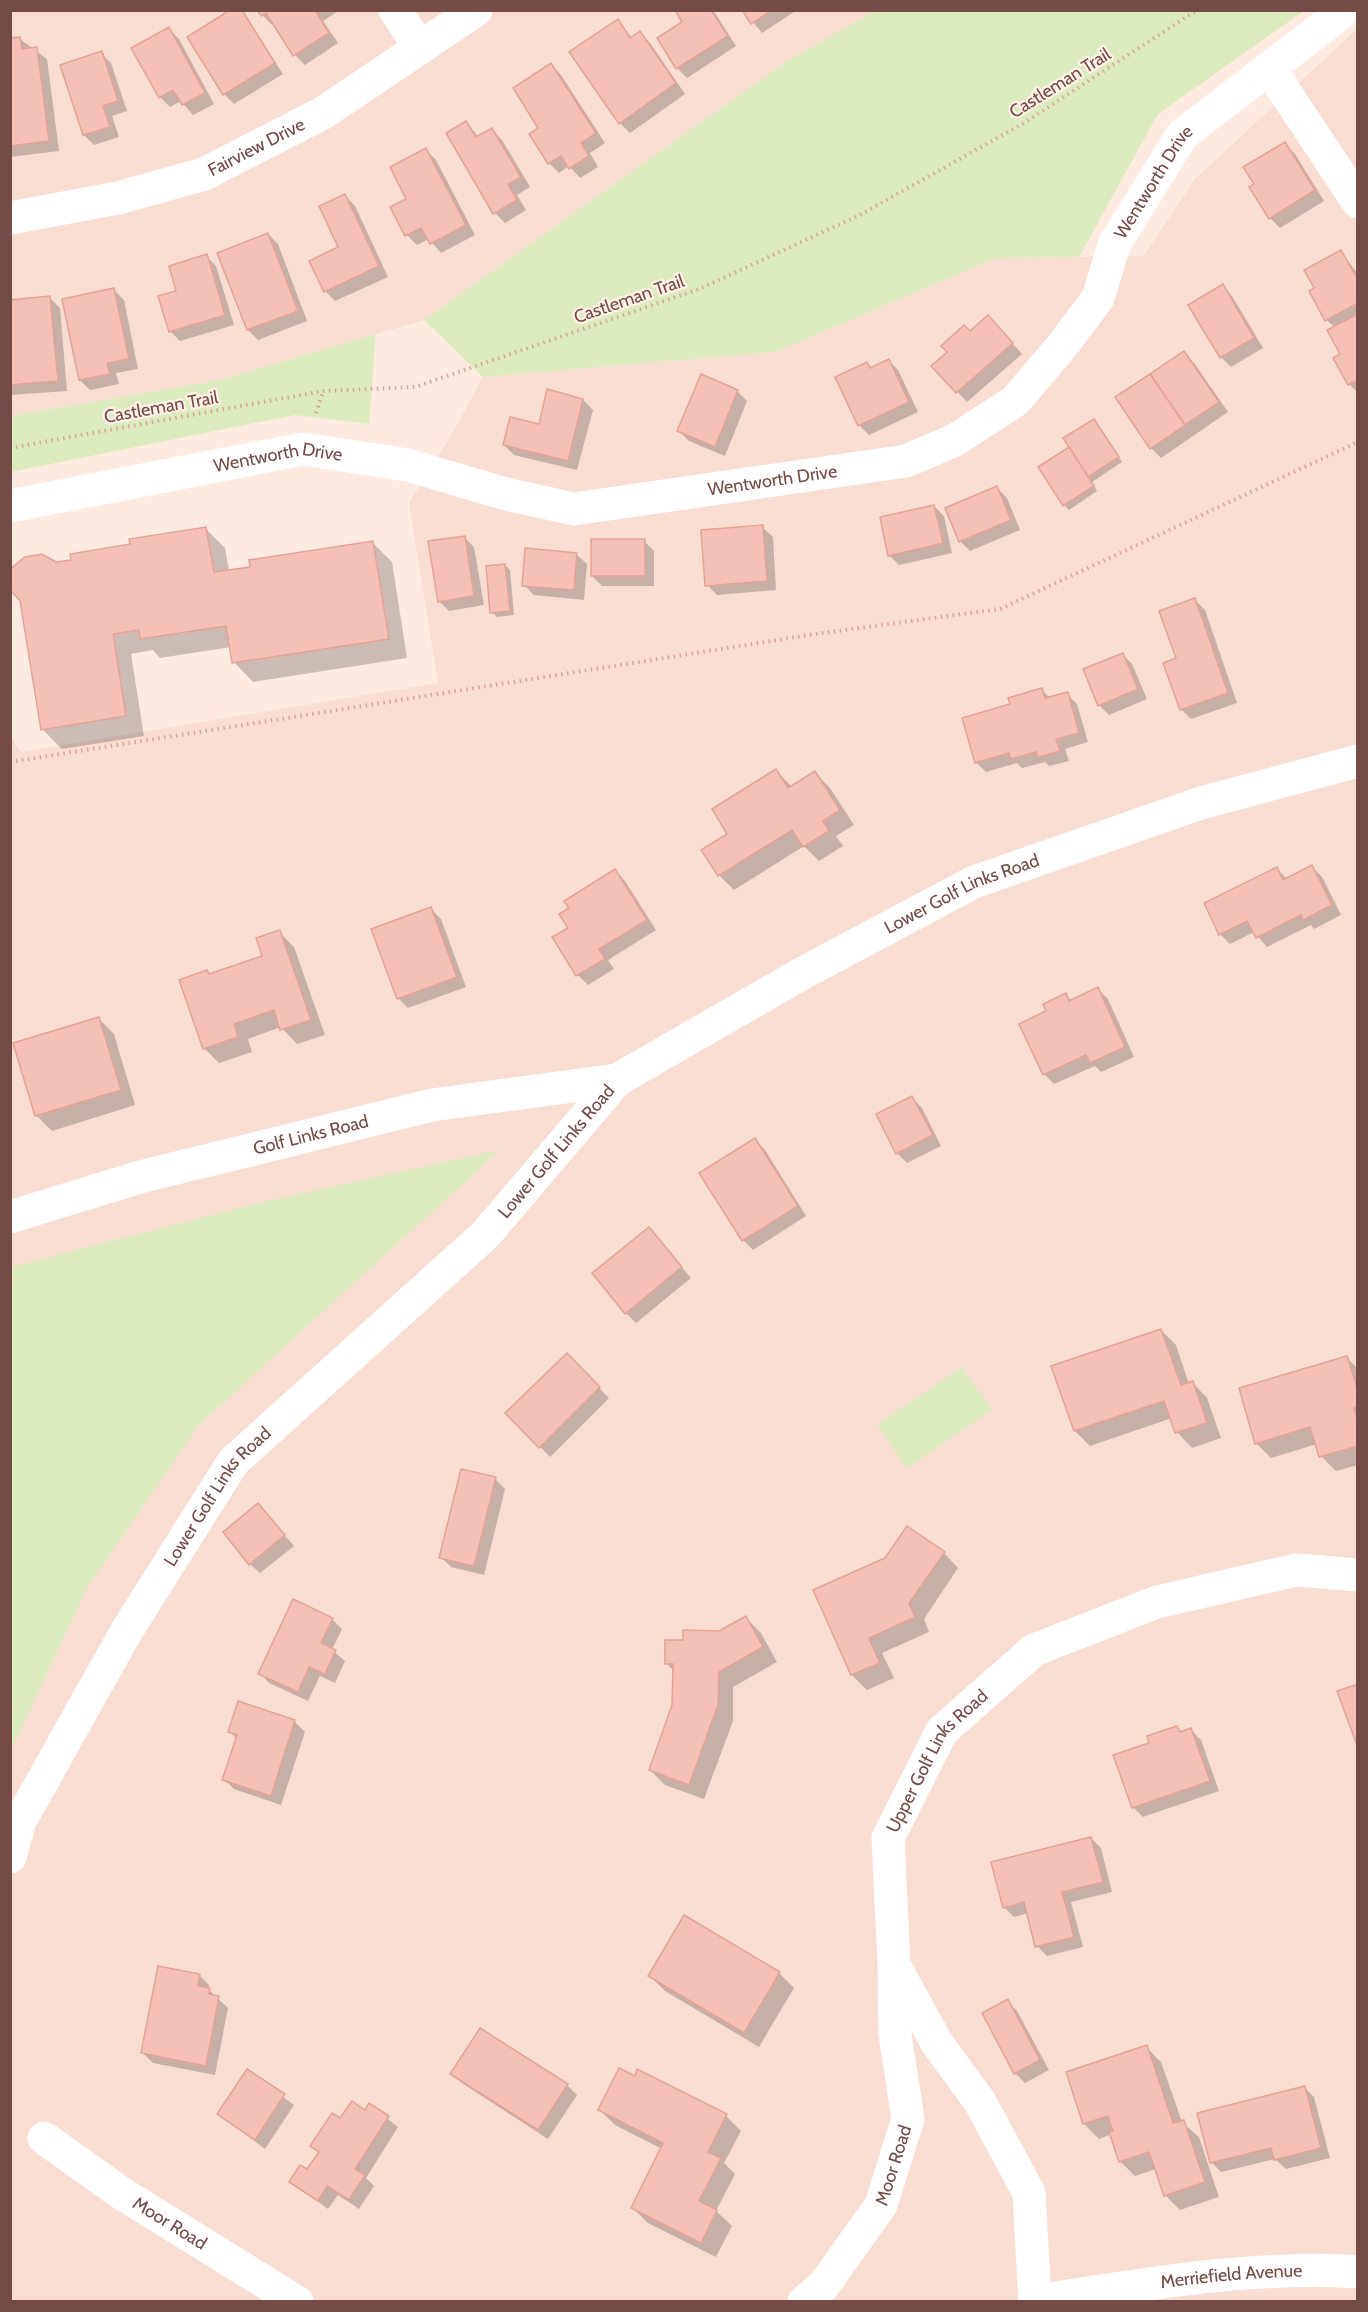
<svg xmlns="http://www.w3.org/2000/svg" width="1368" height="2312" font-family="Cabin,sans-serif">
	<rect width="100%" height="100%" fill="#fdebe1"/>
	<g fill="#f7ddd2">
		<path d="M 11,11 L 877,11 L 787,61 L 424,320 L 220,380 L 11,416 Z"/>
		<path d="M 1357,29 L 1357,2301 L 11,2301 L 10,737 L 21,752 L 438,683 L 409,503 L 455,429 L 483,377 L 775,352 L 996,258 L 1144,256 L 1195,179 Z"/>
	</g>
	<g fill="#dcebbf">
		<path d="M 877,10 L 1304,11 L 1158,114 L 1079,257 L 996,258 L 775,352 L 483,377 L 424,320 L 787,61 Z"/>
		<path d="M 376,334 L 369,424 L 295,415 L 11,472 L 11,416 L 220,380 Z"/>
		<path d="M 500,1150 L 198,1426 L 87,1588 L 11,1750 L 11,1267 L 263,1202 Z"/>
		<path d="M 962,1367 L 992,1410 L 907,1468 L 877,1425 Z"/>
	</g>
	<g fill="#0003">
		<path d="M 242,10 L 283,74 L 234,104 L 224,94 Z"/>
		<path d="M 258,10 L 340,10 L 323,21 L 338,43 L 305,65 L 295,55 L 274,23 L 272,25 Z"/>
		<path d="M 677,10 L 713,10 L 736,46 L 687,78 L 677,68 L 684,23 Z"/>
		<path d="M 743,10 L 797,10 L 762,33 Z"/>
		<path d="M 617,21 L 632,38 L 640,33 L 650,43 L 685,94 L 630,133 L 620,123 Z"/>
		<path d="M 169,29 L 179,39 L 214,104 L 193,115 L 181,101 L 170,107 L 160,97 Z"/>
		<path d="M 20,39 L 47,59 L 59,151 L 10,157 L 10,40 Z"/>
		<path d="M 101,53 L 111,63 L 127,111 L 112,116 L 119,137 L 94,145 L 84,135 L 62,66 Z"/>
		<path d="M 551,65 L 561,75 L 605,143 L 590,153 L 598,167 L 580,178 L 569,166 L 559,173 L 549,163 L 540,128 Z"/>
		<path d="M 466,123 L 479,137 L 492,130 L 502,140 L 530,187 L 517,195 L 526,210 L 505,223 L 495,213 Z"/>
		<path d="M 1285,144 L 1295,154 L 1324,201 L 1280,228 L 1270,218 L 1256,184 Z"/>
		<path d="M 426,150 L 436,160 L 475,235 L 441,253 L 429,239 L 417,245 L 407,235 L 392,208 L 408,200 Z"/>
		<path d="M 345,196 L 355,206 L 388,277 L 335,301 L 325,291 L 340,248 Z"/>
		<path d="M 268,234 L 278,244 L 307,321 L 258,340 L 248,330 Z"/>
		<path d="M 1341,252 L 1358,274 L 1358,393 L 1349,384 L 1335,328 L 1327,320 L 1316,289 Z"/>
		<path d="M 206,256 L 216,266 L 234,325 L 180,341 L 170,331 L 178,292 Z"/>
		<path d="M 1222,286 L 1232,296 L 1263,348 L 1231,367 L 1221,357 Z"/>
		<path d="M 114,290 L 124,300 L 138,369 L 116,373 L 119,384 L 90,390 L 80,380 Z"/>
		<path d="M 50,298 L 60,308 L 67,391 L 10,395 L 10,323 Z"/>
		<path d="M 998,327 L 1022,354 L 967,402 L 933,366 Z"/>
		<path d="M 1184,353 L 1194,363 L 1228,412 L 1161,458 L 1151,448 Z"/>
		<path d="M 888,360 L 898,370 L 918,412 L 869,435 L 859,425 L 867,363 L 872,368 Z"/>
		<path d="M 737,391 L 747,401 L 725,456 L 689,441 L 679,431 Z"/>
		<path d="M 583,400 L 593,410 L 577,470 L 514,455 L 504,445 Z"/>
		<path d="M 1098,425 L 1122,462 L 1092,482 L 1097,491 L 1069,510 L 1064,505 L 1071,448 Z"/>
		<path d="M 997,488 L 1007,498 L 1020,530 L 970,551 L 960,541 Z"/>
		<path d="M 934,506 L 944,516 L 952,553 L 899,565 L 889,555 Z"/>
		<path d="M 762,527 L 773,537 L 776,590 L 717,595 L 707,585 Z"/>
		<path d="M 206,529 L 225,548 L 229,571 L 372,542 L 392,562 L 407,658 L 253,682 L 234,662 L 231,647 L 160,658 L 153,650 L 131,654 L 144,736 L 62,749 L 42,729 L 56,564 Z"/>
		<path d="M 464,537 L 474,547 L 484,605 L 449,611 L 439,601 Z"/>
		<path d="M 644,541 L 654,551 L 654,586 L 602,586 L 592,576 Z"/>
		<path d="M 576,554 L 587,564 L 584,600 L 534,595 L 524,585 Z"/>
		<path d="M 505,565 L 510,570 L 514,615 L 497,617 L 492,612 Z"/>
		<path d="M 1195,600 L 1205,610 L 1237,703 L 1191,719 L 1181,709 L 1177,659 Z"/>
		<path d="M 1122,654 L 1132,664 L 1147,699 L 1109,715 L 1099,705 Z"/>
		<path d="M 1042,690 L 1050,698 L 1067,694 L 1077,704 L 1088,742 L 1065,749 L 1069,761 L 1049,766 L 1045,762 L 1022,768 L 1017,763 L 986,772 L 976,762 L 1012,705 Z"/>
		<path d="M 776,771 L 792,787 L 815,773 L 830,788 L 854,825 L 836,836 L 843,846 L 819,861 L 804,846 L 734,890 L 719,875 L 703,850 L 729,834 Z"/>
		<path d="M 1312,867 L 1322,877 L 1341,915 L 1314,929 L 1311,925 L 1267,947 L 1254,932 L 1230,944 L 1220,934 L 1277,869 L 1287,879 Z"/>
		<path d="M 615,871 L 625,881 L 656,930 L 608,960 L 614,969 L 588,985 L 578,975 L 570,928 Z"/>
		<path d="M 431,909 L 441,919 L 466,987 L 408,1008 L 398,998 Z"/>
		<path d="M 279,932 L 294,947 L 325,1035 L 297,1044 L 281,1027 L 248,1039 L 252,1052 L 219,1063 L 204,1048 L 210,975 L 264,957 Z"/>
		<path d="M 1098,989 L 1108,999 L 1134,1057 L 1101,1072 L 1095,1066 L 1054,1084 L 1044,1074 L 1048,1012 L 1066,995 L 1072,1001 Z"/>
		<path d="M 99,1019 L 114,1034 L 135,1105 L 52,1131 L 37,1116 L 15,1044 Z"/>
		<path d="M 912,1098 L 922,1108 L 941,1146 L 907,1163 L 897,1153 Z"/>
		<path d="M 755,1140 L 765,1150 L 806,1216 L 753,1250 L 743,1240 Z"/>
		<path d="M 649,1229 L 691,1278 L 636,1323 L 626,1313 Z"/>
		<path d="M 1161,1330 L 1176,1345 L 1189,1384 L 1193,1383 L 1207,1398 L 1221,1438 L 1192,1448 L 1177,1432 L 1172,1418 L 1090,1446 L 1075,1431 L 1053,1367 Z"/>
		<path d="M 567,1355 L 609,1398 L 550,1457 L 508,1414 Z"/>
		<path d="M 1347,1358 L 1358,1369 L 1358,1465 L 1336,1471 L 1321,1456 L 1317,1444 L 1271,1458 L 1256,1443 Z"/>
		<path d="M 495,1479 L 505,1489 L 484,1575 L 451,1567 L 441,1557 Z"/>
		<path d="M 258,1505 L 294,1546 L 260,1573 L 250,1564 Z"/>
		<path d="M 944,1553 L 958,1568 L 924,1619 L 929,1632 L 882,1653 L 894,1678 L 867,1690 L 852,1675 L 815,1591 Z"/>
		<path d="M 746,1618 L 761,1633 L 777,1662 L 733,1687 L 733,1721 L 704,1799 L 665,1785 L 650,1770 L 674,1705 L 674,1671 L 667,1664 L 684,1642 L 720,1633 Z"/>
		<path d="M 332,1619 L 342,1629 L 332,1650 L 345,1661 L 335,1683 L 320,1676 L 308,1701 L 269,1683 L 260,1673 Z"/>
		<path d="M 239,1703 L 295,1722 L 305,1732 L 281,1805 L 234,1789 L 224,1779 L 237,1739 L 230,1732 Z"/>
		<path d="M 1177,1728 L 1182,1733 L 1191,1730 L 1201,1740 L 1219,1791 L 1143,1817 L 1133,1807 L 1151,1744 Z"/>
		<path d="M 1091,1838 L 1101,1848 L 1112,1892 L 1071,1902 L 1083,1947 L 1047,1956 L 1037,1946 L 1028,1913 L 1014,1917 L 1004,1907 Z"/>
		<path d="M 685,1917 L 779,1973 L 794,1988 L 759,2047 L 665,1991 L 650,1976 Z"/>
		<path d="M 199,1975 L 209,1985 L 209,1990 L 228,2008 L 215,2075 L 153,2063 L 143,2053 Z"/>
		<path d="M 1007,2001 L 1017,2011 L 1049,2070 L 1025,2083 L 1015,2073 Z"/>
		<path d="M 1146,2047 L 1161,2062 L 1182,2122 L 1199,2137 L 1219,2197 L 1180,2210 L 1165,2195 L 1156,2169 L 1135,2176 L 1120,2161 L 1112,2134 L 1099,2139 L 1084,2124 Z"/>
		<path d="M 248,2071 L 294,2105 L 265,2149 L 218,2114 Z"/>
		<path d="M 452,2074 L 567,2085 L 577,2095 L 548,2139 L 462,2083 Z"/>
		<path d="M 1304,2087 L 1314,2097 L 1330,2158 L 1286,2169 L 1275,2159 L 1221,2172 L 1211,2162 Z"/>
		<path d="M 370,2105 L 398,2127 L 366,2178 L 374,2186 L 359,2209 L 338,2195 L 328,2209 L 291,2182 L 307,2171 L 319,2153 L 312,2146 L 340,2120 L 365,2112 Z"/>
		<path d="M 600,2110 L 726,2116 L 741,2131 L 724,2163 L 735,2174 L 716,2211 L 732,2226 L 716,2257 L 648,2223 L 633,2208 L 662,2149 L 615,2125 Z"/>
	</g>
	<g fill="#f4c0b7" stroke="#e7a197" stroke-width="1.5">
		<path d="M 230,10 L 242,10 L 275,63 L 223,95 L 187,37 Z"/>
		<path d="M 257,10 L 315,10 L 329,33 L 293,56 L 266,13 L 261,16 Z"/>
		<path d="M 675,10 L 711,10 L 728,36 L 676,69 L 657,38 L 682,22 Z"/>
		<path d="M 742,10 L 772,10 L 751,24 Z"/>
		<path d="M 618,19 L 630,38 L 640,31 L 676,83 L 619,124 L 569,52 Z"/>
		<path d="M 169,27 L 205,93 L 182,105 L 173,90 L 159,98 L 131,48 Z"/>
		<path d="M 20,37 L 22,49 L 37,47 L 49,141 L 10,146 L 10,38 Z"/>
		<path d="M 102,51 L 118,101 L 103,106 L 110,127 L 83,135 L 60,65 Z"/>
		<path d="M 551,63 L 596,133 L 581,143 L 589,156 L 569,169 L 561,156 L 548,164 L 529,134 L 538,128 L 513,88 Z"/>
		<path d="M 466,121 L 476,137 L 492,128 L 521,177 L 508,184 L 517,200 L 493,214 L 446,133 Z"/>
		<path d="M 1285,142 L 1315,190 L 1269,219 L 1249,187 L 1254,184 L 1243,167 Z"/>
		<path d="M 426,148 L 466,225 L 430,244 L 421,228 L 405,236 L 390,207 L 406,199 L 390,167 Z"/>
		<path d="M 345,194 L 379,266 L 324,292 L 309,261 L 338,247 L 319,206 Z"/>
		<path d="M 268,233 L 298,311 L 247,330 L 217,253 Z"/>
		<path d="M 1341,250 L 1358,280 L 1358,303 L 1325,321 L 1309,291 L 1314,288 L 1304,270 Z"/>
		<path d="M 207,254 L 225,315 L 169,332 L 158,296 L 176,291 L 169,266 Z"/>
		<path d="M 1223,284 L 1254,338 L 1220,358 L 1188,305 Z"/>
		<path d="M 114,288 L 129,359 L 107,363 L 110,374 L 79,380 L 62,299 Z"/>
		<path d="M 50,296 L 58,381 L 10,385 L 10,300 Z"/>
		<path d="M 1358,314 L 1358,380 L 1348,385 L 1333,358 L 1340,354 L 1327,330 Z"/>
		<path d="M 988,315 L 1013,343 L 956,393 L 931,366 L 947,352 L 941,346 L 964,325 L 970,331 Z"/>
		<path d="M 1184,351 L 1219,402 L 1185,425 L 1150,374 Z"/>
		<path d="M 889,359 L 909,402 L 858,426 L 835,377 L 867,362 L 870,368 Z"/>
		<path d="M 701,374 L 738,390 L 715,447 L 677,431 Z"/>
		<path d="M 1150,374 L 1185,425 L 1150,449 L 1115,397 Z"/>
		<path d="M 547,389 L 583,399 L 568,461 L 503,445 L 510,417 L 539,424 Z"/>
		<path d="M 1094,419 L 1119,457 L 1088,477 L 1063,438 Z"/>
		<path d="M 1069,447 L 1094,486 L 1063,506 L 1038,467 Z"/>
		<path d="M 997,486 L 1011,520 L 959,542 L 945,508 Z"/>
		<path d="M 934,505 L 943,543 L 888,556 L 880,517 Z"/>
		<path d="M 763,525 L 767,581 L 705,586 L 701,530 Z"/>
		<path d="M 206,527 L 214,572 L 250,567 L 249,560 L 373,541 L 389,639 L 232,663 L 226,626 L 140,639 L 139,630 L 113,634 L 126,716 L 41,730 L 20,601 L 11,591 L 10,569 L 25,557 L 42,554 L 56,562 L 71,560 L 70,554 L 130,544 L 129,539 Z"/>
		<path d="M 465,536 L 474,596 L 438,602 L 428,541 Z"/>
		<rect x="591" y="539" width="54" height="37"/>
		<path d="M 525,548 L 577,553 L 574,590 L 522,586 Z"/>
		<path d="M 505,564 L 510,611 L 490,613 L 486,566 Z"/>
		<path d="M 1195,598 L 1228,693 L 1180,710 L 1163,663 L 1176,658 L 1159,611 Z"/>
		<path d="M 1123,653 L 1138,689 L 1098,706 L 1083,669 Z"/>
		<path d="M 1042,688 L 1045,698 L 1068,692 L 1079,733 L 1056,739 L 1060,751 L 1038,757 L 1036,752 L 1011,759 L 1009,753 L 975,763 L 962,718 L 1010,704 L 1008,698 Z"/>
		<path d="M 776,769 L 788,788 L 815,771 L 840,810 L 823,821 L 829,831 L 803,847 L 792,830 L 718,876 L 701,850 L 727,834 L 712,809 Z"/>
		<path d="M 1312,865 L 1332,905 L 1303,920 L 1301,915 L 1256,938 L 1247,921 L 1219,935 L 1204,903 L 1277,867 L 1283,880 Z"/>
		<path d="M 615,869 L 647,920 L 599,949 L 605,959 L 576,976 L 552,937 L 568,928 L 559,914 L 569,908 L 564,901 Z"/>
		<path d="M 431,907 L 457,977 L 397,999 L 371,929 Z"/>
		<path d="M 280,930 L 311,1020 L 280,1030 L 274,1010 L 234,1024 L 238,1037 L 203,1049 L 179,980 L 207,970 L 209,974 L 262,956 L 256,938 Z"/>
		<path d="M 1098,987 L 1125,1047 L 1090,1063 L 1086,1055 L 1043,1075 L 1019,1024 L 1046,1011 L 1043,1004 L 1066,993 L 1069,1001 Z"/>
		<path d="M 99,1017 L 121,1090 L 35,1116 L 13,1043 Z"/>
		<path d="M 912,1096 L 933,1135 L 896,1154 L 876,1114 Z"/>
		<path d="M 755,1138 L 798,1206 L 742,1241 L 699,1173 Z"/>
		<path d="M 649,1227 L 682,1267 L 625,1314 L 592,1273 Z"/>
		<path d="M 1161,1329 L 1181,1385 L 1193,1381 L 1207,1423 L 1175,1433 L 1164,1401 L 1074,1431 L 1051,1366 Z"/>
		<path d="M 567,1353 L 600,1387 L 539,1448 L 505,1413 Z"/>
		<path d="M 1347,1356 L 1358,1391 L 1358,1407 L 1354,1408 L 1358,1421 L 1358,1446 L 1319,1457 L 1310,1427 L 1255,1444 L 1239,1388 Z"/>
		<path d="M 461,1469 L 496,1477 L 474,1566 L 439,1558 Z"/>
		<path d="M 258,1503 L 285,1535 L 249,1565 L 223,1532 Z"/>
		<path d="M 907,1526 L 945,1552 L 909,1603 L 915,1617 L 869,1638 L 880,1663 L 851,1675 L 813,1590 L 885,1558 Z"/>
		<path d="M 293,1599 L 333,1618 L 321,1643 L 336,1650 L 325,1674 L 309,1667 L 298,1692 L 258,1674 Z"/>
		<path d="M 746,1616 L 763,1647 L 719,1672 L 718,1705 L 689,1785 L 649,1770 L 672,1705 L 673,1664 L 665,1664 L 665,1640 L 683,1640 L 683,1630 L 719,1631 Z"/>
		<path d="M 1358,1684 L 1358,1748 L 1337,1691 Z"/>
		<path d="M 238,1701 L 295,1720 L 271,1796 L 222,1780 L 237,1735 L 228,1732 Z"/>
		<path d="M 1177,1726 L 1180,1732 L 1191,1728 L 1210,1781 L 1132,1808 L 1113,1755 L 1149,1743 L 1147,1736 Z"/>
		<path d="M 1091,1837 L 1103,1882 L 1062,1892 L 1074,1937 L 1035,1947 L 1024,1902 L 1003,1908 L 991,1862 Z"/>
		<path d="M 684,1915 L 780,1972 L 744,2033 L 648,1976 Z"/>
		<path d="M 158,1966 L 200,1974 L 198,1986 L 210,1988 L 209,1994 L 219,1996 L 206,2066 L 141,2053 Z"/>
		<path d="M 1008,1999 L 1040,2060 L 1014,2074 L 982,2013 Z"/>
		<path d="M 480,2028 L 568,2084 L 538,2130 L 450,2074 Z"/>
		<path d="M 1147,2045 L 1173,2123 L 1184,2120 L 1205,2182 L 1164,2196 L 1149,2152 L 1119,2162 L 1109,2132 L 1113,2131 L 1108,2116 L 1083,2124 L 1066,2072 Z"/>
		<path d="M 619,2068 L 635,2076 L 637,2069 L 727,2114 L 708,2152 L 721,2158 L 699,2201 L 717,2210 L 701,2243 L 631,2208 L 663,2143 L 598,2110 Z"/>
		<path d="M 247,2069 L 285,2094 L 255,2140 L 217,2114 Z"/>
		<path d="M 1305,2086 L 1321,2148 L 1274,2160 L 1271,2148 L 1210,2163 L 1197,2113 Z"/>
		<path d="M 352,2101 L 365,2110 L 369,2103 L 389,2116 L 355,2169 L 365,2175 L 349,2200 L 327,2186 L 318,2201 L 289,2182 L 300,2165 L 307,2169 L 319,2152 L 310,2146 L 332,2113 L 340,2118 Z"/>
	</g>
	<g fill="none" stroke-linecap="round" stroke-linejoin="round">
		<g stroke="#d8a39b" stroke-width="4" stroke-dasharray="1.5 4.5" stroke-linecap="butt">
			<path d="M 316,413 L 323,392"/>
			<path d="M 10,448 L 323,391 L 415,387 L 699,289 L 858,216 L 1024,123 L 1197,10"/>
			<path d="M 10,762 L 815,634 L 1000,609 L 1358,442"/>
		</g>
		<g stroke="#fff" stroke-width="33">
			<path d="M 395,10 L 420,48"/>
			<path d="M 1269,68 L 1358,202"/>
			<path id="s1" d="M 10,218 L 118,198 L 204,174 L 323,113 L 476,10"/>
			<path id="s2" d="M 10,506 L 303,449 L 408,465 L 502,493 L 574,509 L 906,461 L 955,440 L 1015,401 L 1062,346 L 1098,298 L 1114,245 L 1182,135 L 1340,14"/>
			<path id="s3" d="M 10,1217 L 140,1177 L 432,1105 L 617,1080"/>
			<path id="s4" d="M 10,1857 L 20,1821 L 126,1632 L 233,1462 L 486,1234 L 617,1080 L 803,973 L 974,882 L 1201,803 L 1358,761"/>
			<path id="s5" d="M 44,2138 L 121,2193 L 297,2302"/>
			<path id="s6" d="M 1035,2301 C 1142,2285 1249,2265 1358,2272"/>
			<path id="s7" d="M 804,2302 L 824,2285 L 881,2205 L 908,2119 L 895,2034 L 894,1970"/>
			<path id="s8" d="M 1035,2302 L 1029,2193 L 980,2102 L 937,2043 L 894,1965 L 888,1838 L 942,1731 L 1034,1650 L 1157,1602 L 1296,1570 L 1358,1575"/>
		</g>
	</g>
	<g text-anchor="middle" stroke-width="4.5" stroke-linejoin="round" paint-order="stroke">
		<g font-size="18" fill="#754b47" stroke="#fff0e8">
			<text transform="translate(1060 83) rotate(-32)" y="6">Castleman Trail</text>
			<text dy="6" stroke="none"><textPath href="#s1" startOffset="258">Fairview Drive</textPath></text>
			<text dy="6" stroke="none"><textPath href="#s2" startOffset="1299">Wentworth Drive</textPath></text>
			<text transform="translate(629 299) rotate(-19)" y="6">Castleman Trail</text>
			<text transform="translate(161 407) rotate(-10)" y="6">Castleman Trail</text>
			<text dy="6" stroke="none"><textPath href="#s2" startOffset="273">Wentworth Drive</textPath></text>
			<text dy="6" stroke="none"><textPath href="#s2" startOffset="777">Wentworth Drive</textPath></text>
			<text dy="6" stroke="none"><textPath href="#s4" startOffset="1390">Lower Golf Links Road</textPath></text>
			<text dy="6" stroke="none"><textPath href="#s3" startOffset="312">Golf Links Road</textPath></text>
			<text dy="6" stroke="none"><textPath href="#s4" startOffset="904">Lower Golf Links Road</textPath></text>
			<text dy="6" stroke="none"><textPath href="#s4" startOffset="418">Lower Golf Links Road</textPath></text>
			<text dy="6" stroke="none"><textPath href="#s8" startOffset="594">Upper Golf Links Road</textPath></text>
			<text dy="6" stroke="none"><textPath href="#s7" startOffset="166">Moor Road</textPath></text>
			<text dy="6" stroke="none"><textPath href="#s5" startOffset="152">Moor Road</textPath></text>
			<text dy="6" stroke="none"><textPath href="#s6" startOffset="198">Merriefield Avenue</textPath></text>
		</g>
	</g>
	<rect width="1368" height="2312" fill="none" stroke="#754b47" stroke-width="24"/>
</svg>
